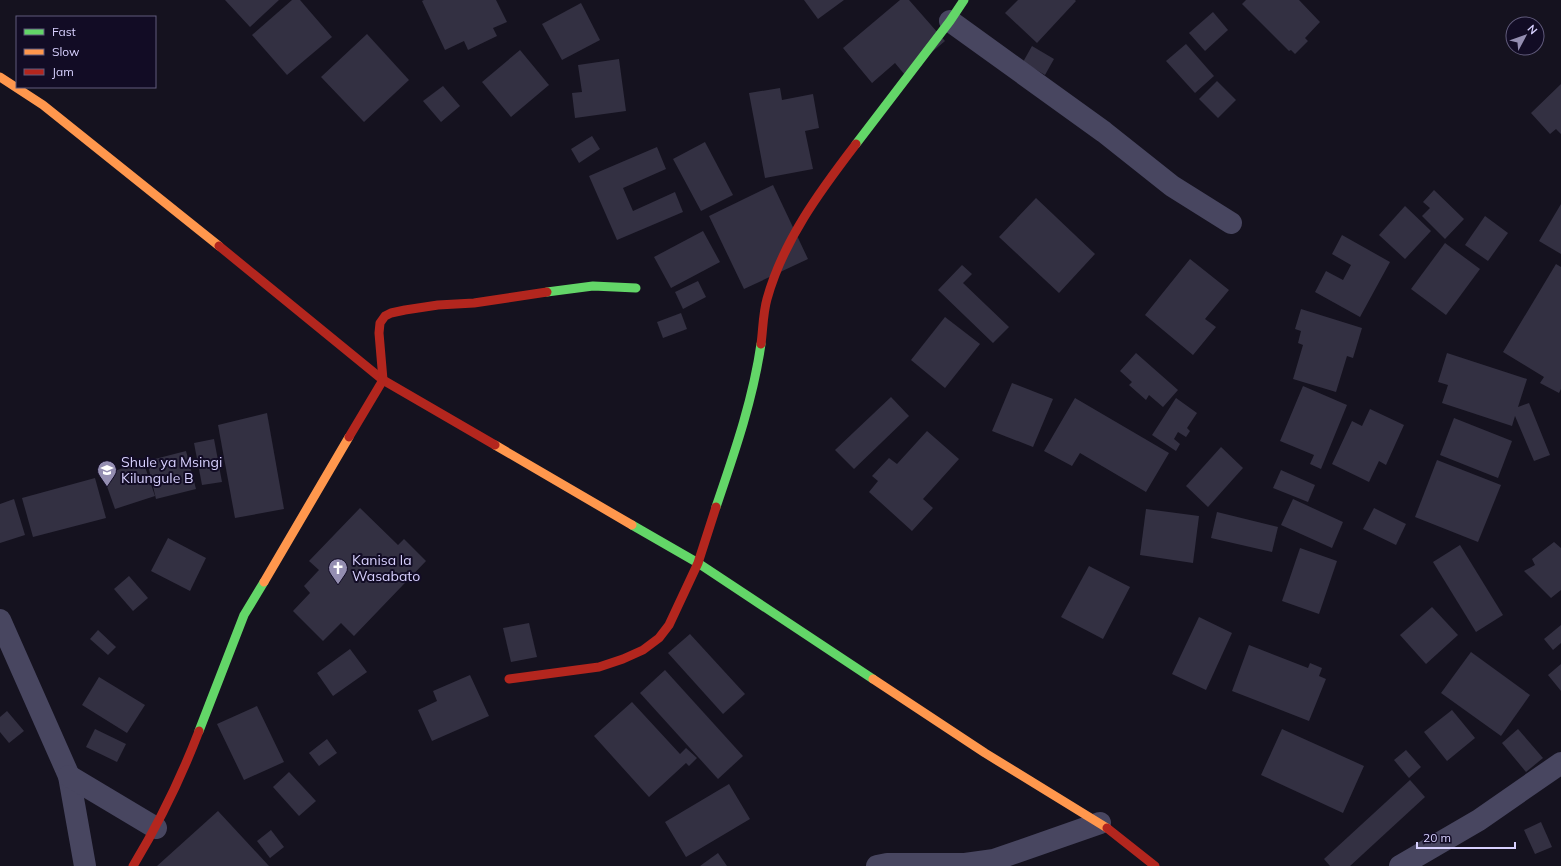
<svg xmlns="http://www.w3.org/2000/svg" width="1561" height="866" font-family="Mulish,sans-serif">
	<rect width="100%" height="100%" fill="#15121f"/>
	<g fill="#333042">
		<path d="M 225,0 L 279,0 L 250,27 Z"/>
		<path d="M 292,0 L 300,0 L 332,37 L 287,75 L 252,35 Z"/>
		<path d="M 424,0 L 496,0 L 507,22 L 493,28 L 497,36 L 468,50 L 464,41 L 445,50 L 422,1 Z"/>
		<path d="M 804,0 L 844,0 L 818,19 Z"/>
		<path d="M 900,0 L 909,0 L 945,41 L 905,75 L 895,63 L 872,83 L 843,48 Z"/>
		<path d="M 1018,0 L 1075,0 L 1076,1 L 1037,43 L 1005,13 Z"/>
		<path d="M 1246,0 L 1299,0 L 1320,22 L 1305,38 L 1308,41 L 1295,54 L 1291,50 L 1289,51 L 1242,4 Z"/>
		<path d="M 581,3 L 600,40 L 562,60 L 542,24 Z"/>
		<path d="M 1213,12 L 1228,30 L 1205,51 L 1189,33 Z"/>
		<path d="M 367,34 L 409,80 L 364,122 L 321,77 Z"/>
		<path d="M 1186,44 L 1214,76 L 1195,93 L 1166,61 Z"/>
		<path d="M 1032,46 L 1054,59 L 1045,75 L 1023,62 Z"/>
		<path d="M 520,50 L 549,85 L 511,117 L 482,82 Z"/>
		<path d="M 619,59 L 626,111 L 575,118 L 572,93 L 582,92 L 578,65 Z"/>
		<path d="M 1217,81 L 1236,100 L 1218,118 L 1199,99 Z"/>
		<path d="M 1561,84 L 1561,134 L 1556,129 L 1550,134 L 1531,113 Z"/>
		<path d="M 443,86 L 460,106 L 441,122 L 423,101 Z"/>
		<path d="M 780,88 L 782,100 L 813,94 L 819,128 L 805,131 L 813,169 L 765,178 L 749,93 Z"/>
		<path d="M 592,136 L 600,149 L 579,163 L 571,149 Z"/>
		<path d="M 705,142 L 733,195 L 701,211 L 673,159 Z"/>
		<path d="M 657,147 L 666,169 L 623,188 L 633,211 L 675,192 L 683,212 L 617,240 L 589,176 Z"/>
		<path d="M 773,185 L 808,259 L 744,289 L 709,216 Z"/>
		<path d="M 1434,190 L 1464,219 L 1445,239 L 1422,216 L 1430,208 L 1423,202 Z"/>
		<path d="M 1036,198 L 1095,254 L 1059,293 L 999,237 Z"/>
		<path d="M 1561,204 L 1561,254 L 1539,241 Z"/>
		<path d="M 1405,206 L 1431,231 L 1405,259 L 1379,235 Z"/>
		<path d="M 1485,216 L 1508,233 L 1488,261 L 1465,245 Z"/>
		<path d="M 703,231 L 720,262 L 671,288 L 654,257 Z"/>
		<path d="M 1342,235 L 1390,262 L 1360,317 L 1315,292 L 1326,271 L 1343,280 L 1351,265 L 1332,254 Z"/>
		<path d="M 1445,243 L 1480,269 L 1446,315 L 1411,289 Z"/>
		<path d="M 1190,259 L 1229,290 L 1205,319 L 1216,327 L 1193,355 L 1145,315 Z"/>
		<path d="M 1556,264 L 1561,267 L 1561,389 L 1559,393 L 1540,383 L 1544,377 L 1503,352 Z"/>
		<path d="M 962,265 L 972,274 L 963,283 L 1009,327 L 993,343 L 938,290 Z"/>
		<path d="M 698,281 L 706,297 L 683,309 L 675,292 Z"/>
		<path d="M 1301,309 L 1362,328 L 1353,358 L 1347,356 L 1336,392 L 1293,379 L 1303,345 L 1298,343 L 1301,331 L 1295,329 Z"/>
		<path d="M 681,313 L 687,329 L 663,338 L 657,322 Z"/>
		<path d="M 945,317 L 980,344 L 945,388 L 911,360 Z"/>
		<path d="M 1136,353 L 1178,390 L 1163,407 L 1149,395 L 1146,400 L 1129,385 L 1132,382 L 1120,371 Z"/>
		<path d="M 1447,353 L 1527,379 L 1518,407 L 1529,403 L 1550,455 L 1534,461 L 1515,416 L 1512,426 L 1442,403 L 1448,385 L 1438,382 Z"/>
		<path d="M 1012,383 L 1053,399 L 1033,447 L 992,431 Z"/>
		<path d="M 1303,386 L 1347,405 L 1321,469 L 1310,464 L 1314,455 L 1280,441 Z"/>
		<path d="M 891,397 L 909,416 L 854,469 L 835,450 Z"/>
		<path d="M 1075,398 L 1169,453 L 1146,492 L 1080,453 L 1072,466 L 1044,451 Z"/>
		<path d="M 1176,398 L 1197,413 L 1187,428 L 1190,431 L 1186,437 L 1178,432 L 1174,439 L 1180,444 L 1176,451 L 1152,435 Z"/>
		<path d="M 1370,409 L 1404,425 L 1386,465 L 1379,461 L 1369,482 L 1332,464 L 1352,421 L 1362,426 Z"/>
		<path d="M 267,413 L 284,509 L 235,518 L 218,425 Z"/>
		<path d="M 1454,418 L 1512,441 L 1498,478 L 1440,455 Z"/>
		<path d="M 927,431 L 959,459 L 923,499 L 933,508 L 912,531 L 869,492 L 878,481 L 872,476 L 889,458 L 897,464 Z"/>
		<path d="M 214,439 L 222,482 L 202,485 L 194,443 Z"/>
		<path d="M 1221,447 L 1243,468 L 1208,507 L 1186,486 Z"/>
		<path d="M 186,451 L 196,489 L 156,499 L 147,461 Z"/>
		<path d="M 1437,460 L 1501,485 L 1478,542 L 1415,517 Z"/>
		<path d="M 143,461 L 155,496 L 115,509 L 103,475 Z"/>
		<path d="M 1281,470 L 1315,485 L 1308,502 L 1273,488 Z"/>
		<path d="M 95,478 L 106,518 L 33,537 L 22,498 Z"/>
		<path d="M 14,499 L 25,535 L 0,543 L 0,504 Z"/>
		<path d="M 1293,499 L 1343,522 L 1332,548 L 1281,525 Z"/>
		<path d="M 360,508 L 398,545 L 404,539 L 426,561 L 354,636 L 341,623 L 323,641 L 293,611 L 310,593 L 304,586 L 319,570 L 309,561 Z"/>
		<path d="M 1374,508 L 1406,524 L 1396,545 L 1363,529 Z"/>
		<path d="M 1146,509 L 1199,516 L 1193,563 L 1140,555 Z"/>
		<path d="M 1217,512 L 1278,527 L 1272,552 L 1211,538 Z"/>
		<path d="M 168,538 L 206,558 L 190,591 L 151,571 Z"/>
		<path d="M 1554,542 L 1561,548 L 1561,590 L 1551,598 L 1524,571 L 1535,565 L 1532,559 Z"/>
		<path d="M 1460,545 L 1503,615 L 1476,632 L 1433,562 Z"/>
		<path d="M 1300,548 L 1337,561 L 1319,614 L 1282,601 Z"/>
		<path d="M 1089,566 L 1130,587 L 1103,639 L 1061,617 Z"/>
		<path d="M 129,576 L 148,598 L 133,611 L 114,589 Z"/>
		<path d="M 1432,607 L 1458,635 L 1426,664 L 1400,635 Z"/>
		<path d="M 1199,617 L 1232,633 L 1206,690 L 1172,674 Z"/>
		<path d="M 529,623 L 537,657 L 511,662 L 503,628 Z"/>
		<path d="M 1561,625 L 1561,643 L 1553,650 L 1544,639 Z"/>
		<path d="M 98,630 L 116,647 L 108,655 L 90,639 Z"/>
		<path d="M 690,634 L 745,694 L 723,714 L 668,653 Z"/>
		<path d="M 1249,645 L 1308,668 L 1310,663 L 1322,668 L 1319,676 L 1326,679 L 1309,721 L 1232,691 Z"/>
		<path d="M 350,649 L 367,672 L 333,696 L 317,673 Z"/>
		<path d="M 1471,652 L 1530,695 L 1501,736 L 1441,693 Z"/>
		<path d="M 1561,664 L 1561,691 L 1548,675 Z"/>
		<path d="M 665,670 L 743,756 L 718,779 L 640,693 Z"/>
		<path d="M 470,675 L 489,716 L 432,741 L 418,710 L 437,701 L 433,691 Z"/>
		<path d="M 99,677 L 145,705 L 127,733 L 82,705 Z"/>
		<path d="M 632,702 L 680,754 L 686,748 L 697,758 L 689,766 L 686,763 L 649,797 L 594,736 Z"/>
		<path d="M 257,706 L 284,762 L 244,780 L 217,724 Z"/>
		<path d="M 1452,710 L 1475,738 L 1447,761 L 1424,732 Z"/>
		<path d="M 7,711 L 24,731 L 9,743 L 0,732 L 0,717 Z"/>
		<path d="M 95,729 L 126,744 L 117,762 L 86,747 Z"/>
		<path d="M 1282,729 L 1364,766 L 1343,813 L 1261,775 Z"/>
		<path d="M 1518,729 L 1543,758 L 1526,772 L 1502,743 Z"/>
		<path d="M 327,739 L 337,753 L 319,766 L 309,753 Z"/>
		<path d="M 1406,750 L 1421,767 L 1409,778 L 1394,760 Z"/>
		<path d="M 289,772 L 316,801 L 299,816 L 273,787 Z"/>
		<path d="M 1410,780 L 1425,797 L 1350,866 L 1330,866 L 1324,859 Z"/>
		<path d="M 729,784 L 750,819 L 686,857 L 665,822 Z"/>
		<path d="M 218,811 L 269,866 L 157,866 Z"/>
		<path d="M 1541,822 L 1552,847 L 1535,854 L 1524,830 Z"/>
		<path d="M 271,830 L 284,847 L 270,858 L 257,841 Z"/>
		<path d="M 718,853 L 727,866 L 700,866 Z"/>
	</g>
	<g fill="none" stroke-linecap="round" stroke-linejoin="round">
		<g stroke="#484660" stroke-width="22">
			<path d="M 950,21 L 1104,132 L 1172,186 L 1231,223"/>
			<path d="M 0,620 L 69,776 L 85,866"/>
			<path d="M 69,776 L 156,828"/>
			<path d="M 877,866 L 887,864 L 965,864 L 994,860 L 1100,823"/>
			<path d="M 1400,866 L 1479,820 L 1561,763"/>
		</g>
		<g stroke="#63d668" stroke-width="9">
			<path d="M 856,144 L 950,21 L 964,0"/>
			<path d="M 547,292 L 593,286 L 636,288"/>
			<path d="M 716,507 C 734,454 753,400 761,344"/>
			<path d="M 632,525 L 698,563 L 873,679"/>
			<path d="M 199,731 L 244,615 L 264,582"/>
		</g>
		<g stroke="#ff974d" stroke-width="9">
			<path d="M 0,77 L 43,105 L 219,246"/>
			<path d="M 495,445 L 632,525"/>
			<path d="M 264,582 L 349,437"/>
			<path d="M 873,679 L 985,753 L 1107,828"/>
		</g>
		<g stroke="#b3261e" stroke-width="9">
			<path d="M 219,246 L 383,380 L 495,445"/>
			<path d="M 761,344 C 763,329 763,313 767,299 C 783,241 820,191 856,144"/>
			<path d="M 349,437 L 383,380 L 379,333 L 380,323 L 385,316 L 391,313 L 405,310 L 438,305 L 474,303 L 547,292"/>
			<path d="M 509,679 L 599,667 L 623,659 L 643,650 L 659,638 L 669,625 L 698,563 L 716,507"/>
			<path d="M 1107,828 L 1155,866"/>
			<path d="M 133,866 C 159,823 181,778 199,731"/>
		</g>
	</g>
	<defs>
		<g id="school-pin" transform="scale(1)"><path d="M0 17L-7.5 6A9.5 9.5 0 1 1 7.5 6Z" fill="#948eb1" stroke="#120c25"/><path d="M0-5L7-2L0 1L-7-2ZM-4 1L0 2.5L4 1V4Q0 6-4 4Z" fill="#fff"/></g>
		<g id="church-pin" transform="scale(1)"><path d="M0 17L-7.5 6A9.5 9.5 0 1 1 7.5 6Z" fill="#948eb1" stroke="#120c25"/><path d="M-1.2-6h2.4v3.5h3.3v2.4h-3.3V6h-2.4V-.1h-3.3v-2.4h3.3Z" fill="#fff"/></g>
	</defs>
	<g fill-rule="evenodd">
		<use href="#school-pin" x="107" y="470"/>
		<use href="#church-pin" x="338" y="568"/>
	</g>
	<g text-anchor="middle" stroke-width="4" stroke-linejoin="round" paint-order="stroke">
		<g font-size="14" fill="#d8d1ff" stroke="#120c25" text-anchor="start">
			<text x="121" y="467">Shule ya Msingi<tspan x="121" dy="16">Kilungule B</tspan></text>
			<text x="352" y="565">Kanisa la<tspan x="352" dy="16">Wasabato</tspan></text>
		</g>
	</g>
	<rect x="16" y="16" width="140" height="72" fill="#120c25" stroke="#615b7c"/>
	<rect x="24" y="29" width="20" height="6" fill="#63d668" stroke="#615b7c"/>
	<text x="52" y="36" font-size="12" fill="#d8d1ff">Fast</text>
	<rect x="24" y="49" width="20" height="6" fill="#ff974d" stroke="#615b7c"/>
	<text x="52" y="56" font-size="12" fill="#d8d1ff">Slow</text>
	<rect x="24" y="69" width="20" height="6" fill="#b3261e" stroke="#615b7c"/>
	<text x="52" y="76" font-size="12" fill="#d8d1ff">Jam</text>
	<g transform="translate(1525 36) rotate(49)"><circle r="19" fill="#120c25" stroke="#615b7c"/>
	<path d="M0-3L7 15L0 10L-7 15Z" fill="#948eb1"/>
	<text y="-6" font-size="11" font-weight="bold" text-anchor="middle" fill="#d8d1ff">N</text>
	</g>
	<path d="M1417 842v6h98v-6" fill="none" stroke="#d8d1ff" stroke-width="2"/>
	<text x="1423" y="842" font-size="12" fill="#d8d1ff" stroke="#120c25" stroke-width="3" paint-order="stroke">20 m</text>
</svg>
